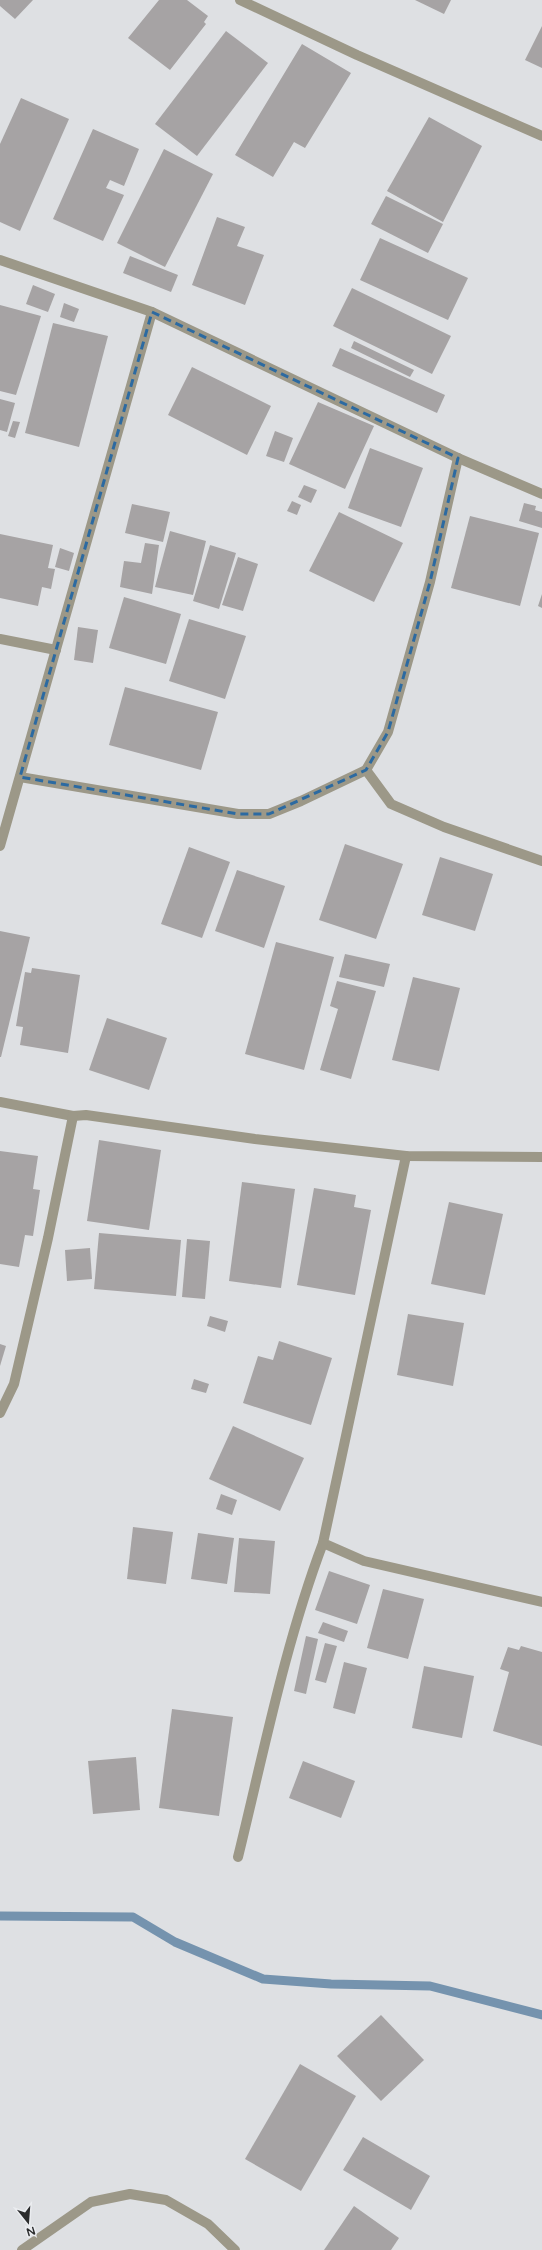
<svg xmlns="http://www.w3.org/2000/svg" width="542" height="2250" font-family="'Varela Round',sans-serif">
	<rect width="100%" height="100%" fill="#dee0e3"/>
	<g fill="none" stroke-linecap="round" stroke-linejoin="round">
		<path stroke="#7593ae" stroke-width="9" d="M 0,1916 L 133,1917 L 175,1942 L 263,1979 L 331,1984 L 430,1986 L 542,2015"/>
	</g>
	<g fill="#a6a3a4">
		<path d="M 0,0 L 33,0 L 15,19 L 0,6 Z"/>
		<path d="M 159,0 L 187,0 L 208,16 L 204,22 L 206,24 L 170,70 L 128,38 Z"/>
		<path d="M 415,0 L 451,0 L 444,14 Z"/>
		<path d="M 542,26 L 542,68 L 525,60 Z"/>
		<path d="M 226,31 L 268,63 L 197,156 L 155,124 Z"/>
		<path d="M 302,44 L 351,73 L 305,148 L 294,142 L 273,177 L 235,155 Z"/>
		<path d="M 21,98 L 69,119 L 20,231 L 0,222 L 0,144 Z"/>
		<path d="M 429,117 L 482,146 L 443,222 L 387,191 Z"/>
		<path d="M 93,129 L 139,149 L 124,186 L 110,180 L 106,188 L 124,195 L 103,241 L 53,219 Z"/>
		<path d="M 164,149 L 213,174 L 165,267 L 117,243 Z"/>
		<path d="M 386,196 L 443,224 L 428,253 L 371,224 Z"/>
		<path d="M 217,217 L 245,227 L 237,246 L 264,255 L 245,305 L 192,285 Z"/>
		<path d="M 380,238 L 468,278 L 448,320 L 360,280 Z"/>
		<path d="M 130,256 L 178,275 L 171,292 L 123,273 Z"/>
		<path d="M 33,285 L 55,294 L 48,312 L 26,304 Z"/>
		<path d="M 352,288 L 451,336 L 432,374 L 333,326 Z"/>
		<path d="M 64,303 L 79,309 L 74,322 L 60,317 Z"/>
		<path d="M 0,305 L 41,316 L 16,395 L 0,391 Z"/>
		<path d="M 53,323 L 108,336 L 79,447 L 25,433 Z"/>
		<path d="M 354,341 L 414,370 L 410,377 L 351,348 Z"/>
		<path d="M 340,348 L 445,395 L 437,413 L 332,366 Z"/>
		<path d="M 192,367 L 271,406 L 247,455 L 168,415 Z"/>
		<path d="M 0,399 L 15,403 L 7,432 L 0,430 Z"/>
		<path d="M 318,402 L 374,426 L 345,489 L 289,464 Z"/>
		<path d="M 13,421 L 20,422 L 15,438 L 8,436 Z"/>
		<path d="M 275,431 L 293,438 L 284,462 L 266,456 Z"/>
		<path d="M 370,448 L 423,468 L 401,527 L 348,508 Z"/>
		<path d="M 304,485 L 317,490 L 311,503 L 298,497 Z"/>
		<path d="M 292,501 L 301,505 L 297,515 L 287,511 Z"/>
		<path d="M 524,503 L 536,506 L 535,510 L 542,512 L 542,528 L 519,521 Z"/>
		<path d="M 132,504 L 170,512 L 163,542 L 125,533 Z"/>
		<path d="M 339,512 L 403,543 L 374,602 L 309,571 Z"/>
		<path d="M 470,516 L 539,533 L 520,606 L 451,588 Z"/>
		<path d="M 170,531 L 206,541 L 193,595 L 155,587 Z"/>
		<path d="M 0,534 L 53,545 L 48,568 L 55,569 L 51,589 L 42,587 L 38,606 L 0,598 Z"/>
		<path d="M 145,543 L 159,545 L 152,594 L 120,587 L 124,561 L 141,563 Z"/>
		<path d="M 210,545 L 236,553 L 219,609 L 193,601 Z"/>
		<path d="M 60,548 L 74,553 L 69,571 L 55,567 Z"/>
		<path d="M 238,557 L 258,564 L 243,611 L 222,605 Z"/>
		<path d="M 542,594 L 542,608 L 538,606 Z"/>
		<path d="M 124,597 L 181,614 L 166,664 L 109,648 Z"/>
		<path d="M 189,619 L 246,636 L 225,699 L 169,681 Z"/>
		<path d="M 78,627 L 98,630 L 93,663 L 74,660 Z"/>
		<path d="M 125,687 L 218,712 L 201,770 L 109,745 Z"/>
		<path d="M 345,844 L 403,864 L 376,939 L 319,920 Z"/>
		<path d="M 189,847 L 230,862 L 202,938 L 161,924 Z"/>
		<path d="M 440,857 L 493,874 L 475,931 L 422,915 Z"/>
		<path d="M 237,870 L 285,886 L 264,948 L 215,931 Z"/>
		<path d="M 0,931 L 30,937 L 1,1057 L 0,1057 Z"/>
		<path d="M 276,942 L 334,957 L 304,1070 L 245,1054 Z"/>
		<path d="M 345,954 L 390,964 L 384,987 L 339,977 Z"/>
		<path d="M 32,968 L 80,975 L 68,1053 L 20,1045 L 23,1027 L 16,1026 L 25,972 L 31,973 Z"/>
		<path d="M 413,977 L 460,988 L 439,1071 L 392,1060 Z"/>
		<path d="M 337,981 L 376,991 L 351,1079 L 320,1070 L 338,1009 L 330,1006 Z"/>
		<path d="M 107,1018 L 167,1038 L 149,1090 L 89,1070 Z"/>
		<path d="M 99,1140 L 161,1150 L 149,1230 L 87,1221 Z"/>
		<path d="M 0,1151 L 38,1156 L 33,1189 L 40,1190 L 33,1236 L 25,1235 L 19,1267 L 0,1264 Z"/>
		<path d="M 242,1182 L 295,1189 L 281,1288 L 229,1281 Z"/>
		<path d="M 314,1188 L 356,1195 L 354,1207 L 371,1210 L 355,1295 L 297,1285 Z"/>
		<path d="M 449,1202 L 503,1214 L 485,1295 L 431,1284 Z"/>
		<path d="M 99,1233 L 181,1240 L 176,1296 L 94,1289 Z"/>
		<path d="M 187,1239 L 210,1241 L 205,1299 L 182,1297 Z"/>
		<path d="M 90,1248 L 92,1279 L 67,1281 L 65,1250 Z"/>
		<path d="M 408,1314 L 464,1323 L 453,1386 L 397,1375 Z"/>
		<path d="M 210,1316 L 228,1321 L 225,1332 L 207,1326 Z"/>
		<path d="M 279,1341 L 332,1358 L 311,1425 L 243,1403 L 258,1356 L 273,1360 Z"/>
		<path d="M 0,1344 L 6,1346 L 0,1366 Z"/>
		<path d="M 194,1379 L 209,1384 L 206,1393 L 191,1389 Z"/>
		<path d="M 233,1426 L 304,1458 L 280,1511 L 209,1479 Z"/>
		<path d="M 221,1494 L 237,1500 L 232,1515 L 216,1509 Z"/>
		<path d="M 133,1527 L 173,1532 L 166,1584 L 127,1579 Z"/>
		<path d="M 198,1533 L 234,1538 L 227,1584 L 191,1579 Z"/>
		<path d="M 239,1538 L 275,1541 L 270,1594 L 234,1592 Z"/>
		<path d="M 329,1571 L 370,1585 L 357,1624 L 315,1610 Z"/>
		<path d="M 383,1589 L 424,1599 L 408,1659 L 367,1648 Z"/>
		<path d="M 323,1622 L 348,1631 L 344,1642 L 318,1633 Z"/>
		<path d="M 306,1636 L 318,1639 L 306,1694 L 294,1691 Z"/>
		<path d="M 325,1643 L 337,1646 L 326,1683 L 315,1680 Z"/>
		<path d="M 521,1646 L 542,1652 L 542,1746 L 493,1731 L 509,1672 L 500,1669 L 508,1647 L 519,1650 Z"/>
		<path d="M 344,1662 L 367,1668 L 355,1714 L 333,1708 Z"/>
		<path d="M 424,1666 L 474,1676 L 462,1738 L 412,1728 Z"/>
		<path d="M 172,1709 L 233,1717 L 219,1816 L 159,1808 Z"/>
		<path d="M 136,1757 L 140,1810 L 93,1814 L 88,1761 Z"/>
		<path d="M 303,1761 L 355,1781 L 341,1818 L 289,1798 Z"/>
		<path d="M 381,2015 L 424,2060 L 381,2101 L 337,2056 Z"/>
		<path d="M 300,2064 L 356,2096 L 301,2191 L 245,2159 Z"/>
		<path d="M 363,2137 L 430,2176 L 411,2210 L 343,2170 Z"/>
		<path d="M 354,2206 L 399,2238 L 391,2250 L 324,2250 Z"/>
	</g>
	<g fill="none" stroke-linecap="round" stroke-linejoin="round">
		<g stroke="#9c9888" stroke-width="10">
			<path d="M 240,0 L 357,55 L 542,136"/>
			<path d="M 0,260 L 152,312 L 458,458 L 542,494"/>
			<path d="M 0,639 L 56,650"/>
			<path d="M 366,770 L 391,804 L 444,827 L 542,861"/>
			<path d="M 20,777 L 238,814 L 269,814 L 301,801 L 366,770 L 388,732 L 430,582 L 458,458"/>
			<path d="M 0,846 L 152,312"/>
			<path d="M 0,1102 L 73,1116 L 86,1115 L 255,1139 L 406,1156 L 542,1157"/>
			<path d="M 406,1156 L 323,1543 L 364,1561 L 542,1602"/>
			<path d="M 0,1413 L 14,1384 L 48,1238 L 73,1116"/>
			<path d="M 238,1857 C 264,1751 285,1644 323,1543"/>
			<path d="M 22,2250 L 91,2202 L 130,2194 L 166,2200 L 208,2224 L 235,2250"/>
		</g>
	</g>
	<path fill="none" stroke="#2c6aa1" stroke-width="3" stroke-dasharray="8 5" stroke-linejoin="round" d="M 152,312 L 458,458 L 430,582 L 388,732 L 366,770 L 269,814 L 238,814 L 20,777 Z"/>
	<g transform="translate(28 2222) rotate(163)" stroke="#ebedf0" stroke-width="3" paint-order="stroke">
	<path d="M0-3L7 15L0 10L-7 15Z" fill="#2b2c2d"/>
	<text y="-6" font-size="11" font-weight="bold" text-anchor="middle" fill="#2b2c2d">N</text>
	</g>
</svg>
